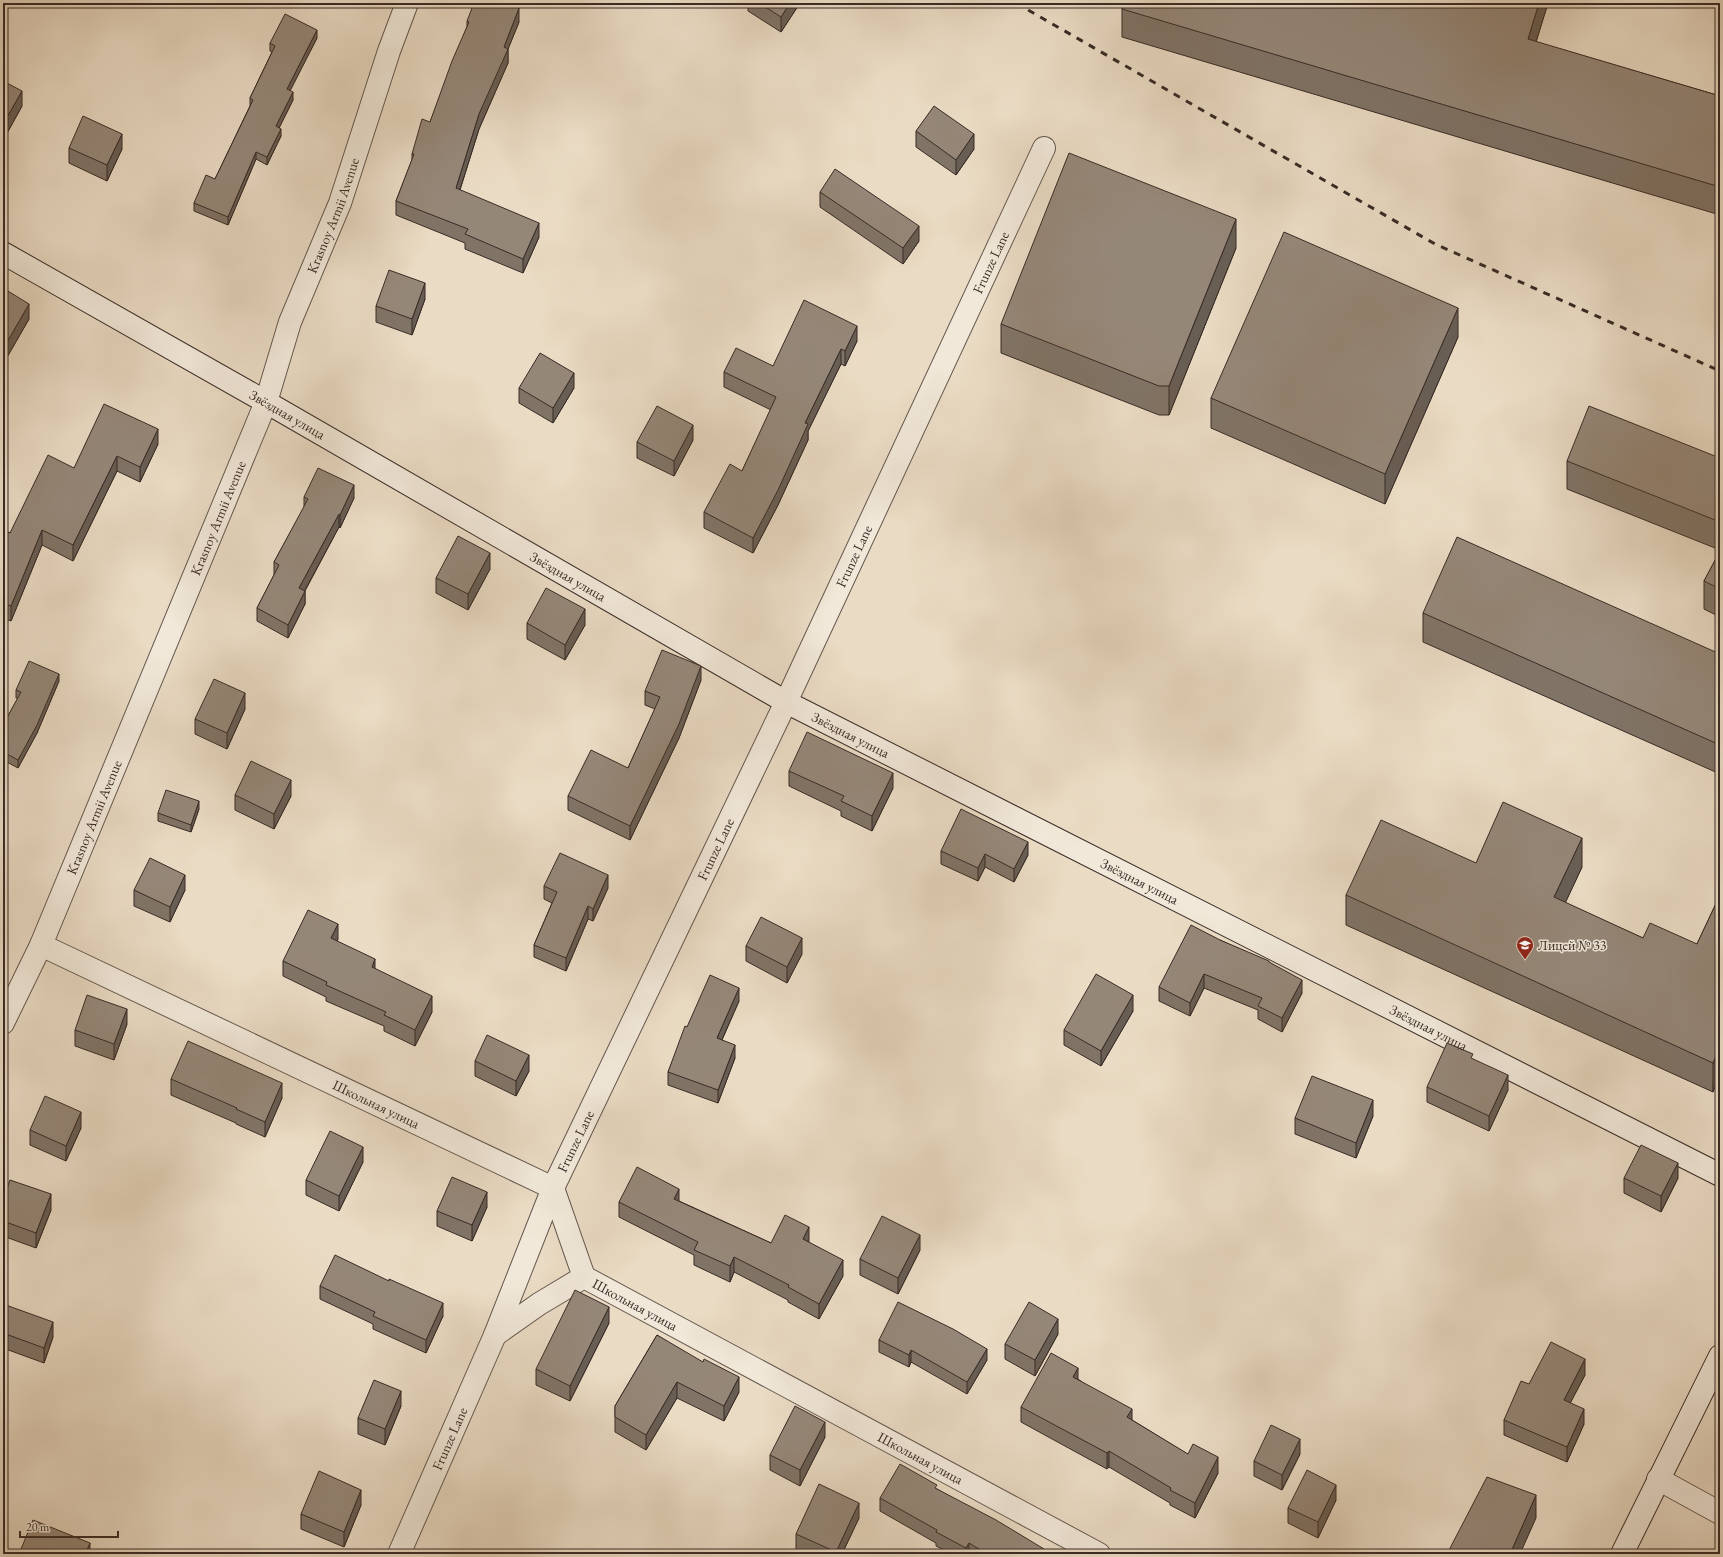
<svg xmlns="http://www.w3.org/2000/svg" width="1723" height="1557" font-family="'EB Garamond',serif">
	<rect width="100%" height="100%" fill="#eadbc4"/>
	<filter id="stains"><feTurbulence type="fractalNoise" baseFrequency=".005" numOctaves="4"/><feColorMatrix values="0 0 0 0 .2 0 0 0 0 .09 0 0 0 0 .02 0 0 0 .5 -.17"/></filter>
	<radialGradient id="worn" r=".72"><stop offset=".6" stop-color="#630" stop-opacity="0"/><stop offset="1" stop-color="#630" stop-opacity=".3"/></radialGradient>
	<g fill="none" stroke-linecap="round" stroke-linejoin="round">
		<g stroke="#64574e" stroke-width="24">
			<g id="minor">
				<path id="s1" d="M 41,945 L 553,1188 L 584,1277 L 1099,1554"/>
				<path id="s2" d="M 3,1023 L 41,945 L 266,402 L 290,322 L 340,203 L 389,51 L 407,3"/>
				<path d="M 495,1335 L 539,1304 L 584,1277"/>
				<path d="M 1658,1479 L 1720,1513"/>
				<path id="s3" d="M 399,1554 L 495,1335 L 553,1188 L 786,702 L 1044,148"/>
			</g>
		</g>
		<g stroke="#382b26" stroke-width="24">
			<g id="secondary">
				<path id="s4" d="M 3,253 L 266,402 L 786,702 L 1720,1175"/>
				<path d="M 1622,1554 L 1720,1356"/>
			</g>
		</g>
		<use href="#minor" stroke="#f1e8d9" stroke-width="22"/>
		<use href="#secondary" stroke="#f1e8d9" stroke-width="22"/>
		<path stroke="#382b26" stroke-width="3" stroke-dasharray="7 7" stroke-linecap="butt" d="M 1016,3 L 1435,244 L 1720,371"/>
	</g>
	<g fill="#807467" stroke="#382b26">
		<path d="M 748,3 L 800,3 L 781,32 L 748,11 Z"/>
		<path d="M 1124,3 L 1548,3 L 1536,42 L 1720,96 L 1720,215 L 1122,37 L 1122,9 Z"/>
		<path d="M 467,21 L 519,22 L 508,49 L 508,63 L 479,129 L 460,190 L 539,237 L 523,273 L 465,249 L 465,243 L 396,215 L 396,201 L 412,160 L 412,154 L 430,122 L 467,27 Z"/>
		<path d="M 317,38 L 290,90 L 293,100 L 279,128 L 281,136 L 267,165 L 256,159 L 228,225 L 194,211 L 194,203 L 215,179 L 250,106 L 250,98 L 272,52 L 270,51 L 270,43 Z"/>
		<path d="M 3,81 L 22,106 L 6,135 L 3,133 Z"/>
		<path d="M 916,131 L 974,149 L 956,175 L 916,147 Z"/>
		<path d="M 69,148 L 122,149 L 107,181 L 69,163 Z"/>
		<path d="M 820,192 L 919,241 L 903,264 L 820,207 Z"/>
		<path d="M 1236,248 L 1169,415 L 1159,415 L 1001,353 L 1001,324 Z"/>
		<path d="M 3,288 L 29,319 L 6,359 L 3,357 Z"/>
		<path d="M 425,299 L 412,335 L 376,322 L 376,306 Z"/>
		<path d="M 1458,337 L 1385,504 L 1211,428 L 1211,398 Z"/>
		<path d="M 857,341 L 845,366 L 841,364 L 808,431 L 808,440 L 778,505 L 753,553 L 704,528 L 704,512 L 742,471 L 771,410 L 724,387 L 724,372 L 773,366 Z"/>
		<path d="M 519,388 L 574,388 L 553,423 L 519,403 Z"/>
		<path d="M 693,440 L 674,476 L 637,458 L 637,442 Z"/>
		<path d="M 158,444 L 140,482 L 117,471 L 73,561 L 42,545 L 11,621 L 3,618 L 3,530 L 10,533 L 74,468 Z"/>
		<path d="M 1720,458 L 1720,550 L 1567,489 L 1567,461 Z"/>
		<path d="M 304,497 L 354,498 L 340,528 L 339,527 L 305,591 L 305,604 L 288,638 L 257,621 L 257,608 L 274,575 L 274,562 L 304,508 Z"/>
		<path d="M 1720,551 L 1720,617 L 1704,609 L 1704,581 Z"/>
		<path d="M 490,569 L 468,610 L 436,593 L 436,578 Z"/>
		<path d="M 1423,613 L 1720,654 L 1720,774 L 1423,642 Z"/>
		<path d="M 527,623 L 585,625 L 565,660 L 527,639 Z"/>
		<path d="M 701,680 L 679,738 L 630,840 L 568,810 L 568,796 L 628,768 L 655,709 L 645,705 L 645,691 Z"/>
		<path d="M 59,681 L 37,733 L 18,768 L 3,760 L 3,725 L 18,698 L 16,698 L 16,690 Z"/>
		<path d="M 245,709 L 227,749 L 195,734 L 195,719 Z"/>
		<path d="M 789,771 L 893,788 L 872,831 L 841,816 L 841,811 L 789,786 Z"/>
		<path d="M 235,795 L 291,796 L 274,829 L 235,810 Z"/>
		<path d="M 199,809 L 191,832 L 158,821 L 158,813 Z"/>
		<path d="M 941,851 L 1028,855 L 1014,882 L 985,867 L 978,881 L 941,864 Z"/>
		<path d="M 1476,863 L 1582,867 L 1565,903 L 1643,938 L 1697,944 L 1720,895 L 1713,1092 L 1346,925 L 1346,895 Z"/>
		<path d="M 544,886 L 608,888 L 593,921 L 588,919 L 566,971 L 534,957 L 534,945 L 552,903 L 544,899 Z"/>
		<path d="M 134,890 L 185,890 L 170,922 L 134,906 Z"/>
		<path d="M 338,939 L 337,941 L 375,969 L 432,1012 L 415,1046 L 384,1031 L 384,1026 L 326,1001 L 326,997 L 283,976 L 283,961 Z"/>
		<path d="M 1220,940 L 1269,963 L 1302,993 L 1282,1032 L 1258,1019 L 1258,1010 L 1204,988 L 1190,1016 L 1159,1001 L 1159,987 Z"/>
		<path d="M 746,946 L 802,954 L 787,983 L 746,961 Z"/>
		<path d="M 739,1001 L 722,1040 L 735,1058 L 718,1103 L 668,1085 L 668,1072 L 687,1027 Z"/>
		<path d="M 1133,1011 L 1101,1066 L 1064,1045 L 1064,1030 Z"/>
		<path d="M 127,1024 L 114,1060 L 75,1046 L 75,1030 Z"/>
		<path d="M 1473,1059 L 1508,1090 L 1489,1131 L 1427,1102 L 1427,1087 Z"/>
		<path d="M 475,1061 L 529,1071 L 516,1096 L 475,1076 Z"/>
		<path d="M 171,1079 L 282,1098 L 265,1137 L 236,1124 L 236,1123 L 171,1095 Z"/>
		<path d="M 1373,1116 L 1356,1158 L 1295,1134 L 1295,1118 Z"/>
		<path d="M 81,1128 L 66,1161 L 30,1145 L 30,1130 Z"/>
		<path d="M 363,1162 L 339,1211 L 306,1195 L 306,1180 Z"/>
		<path d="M 1624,1178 L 1678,1178 L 1661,1212 L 1624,1193 Z"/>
		<path d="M 3,1199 L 51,1210 L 36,1248 L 3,1236 Z"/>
		<path d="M 679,1201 L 771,1243 L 809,1242 L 843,1276 L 819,1319 L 788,1302 L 788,1300 L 734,1272 L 730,1282 L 694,1265 L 694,1255 L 619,1217 L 619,1202 Z"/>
		<path d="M 487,1207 L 472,1241 L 437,1226 L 437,1211 Z"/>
		<path d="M 920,1250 L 898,1294 L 860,1275 L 860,1259 Z"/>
		<path d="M 320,1286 L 443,1316 L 426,1353 L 373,1329 L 373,1324 L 320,1299 Z"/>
		<path d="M 3,1304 L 53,1337 L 44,1363 L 3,1348 Z"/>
		<path d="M 609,1323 L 570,1401 L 536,1385 L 536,1369 Z"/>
		<path d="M 1058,1334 L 1035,1376 L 1005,1359 L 1005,1344 Z"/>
		<path d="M 657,1335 L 739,1392 L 724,1421 L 677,1398 L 646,1450 L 615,1432 L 615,1406 Z"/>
		<path d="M 879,1340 L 987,1360 L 967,1394 L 911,1362 L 909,1367 L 879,1352 Z"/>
		<path d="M 1585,1375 L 1570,1403 L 1584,1424 L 1567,1462 L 1504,1435 L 1504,1420 L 1529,1384 Z"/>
		<path d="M 1078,1379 L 1132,1420 L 1218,1473 L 1195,1518 L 1170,1505 L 1170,1503 L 1109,1467 L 1107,1469 L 1021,1422 L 1021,1407 Z"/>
		<path d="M 401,1406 L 385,1445 L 358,1434 L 358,1418 Z"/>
		<path d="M 825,1437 L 800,1486 L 770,1470 L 770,1455 Z"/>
		<path d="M 1300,1454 L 1282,1490 L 1254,1476 L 1254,1461 Z"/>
		<path d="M 937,1489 L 1044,1554 L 952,1554 L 936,1546 L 936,1543 L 880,1511 L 880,1498 Z"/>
		<path d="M 1336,1500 L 1318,1538 L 1288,1523 L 1288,1508 Z"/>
		<path d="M 361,1505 L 344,1547 L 301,1529 L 301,1514 Z"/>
		<path d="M 859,1518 L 842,1554 L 806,1554 L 796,1549 L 796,1534 Z"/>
	</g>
	<g fill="#685e54" stroke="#382b26">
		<path d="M 790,3 L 800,3 L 781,32 L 781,17 Z"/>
		<path d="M 1539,3 L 1548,3 L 1528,68 L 1528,39 Z"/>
		<path d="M 519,8 L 519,22 L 508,49 L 508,63 L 479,129 L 456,202 L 456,188 L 479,114 L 504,47 Z"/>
		<path d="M 317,30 L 317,38 L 287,97 L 287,89 Z"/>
		<path d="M 22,91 L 22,106 L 6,135 L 6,119 Z"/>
		<path d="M 293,92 L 293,100 L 276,134 L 276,126 Z"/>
		<path d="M 281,129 L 281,136 L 267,165 L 267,157 Z"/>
		<path d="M 122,134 L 122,149 L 107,181 L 107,165 Z"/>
		<path d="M 974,134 L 974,149 L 956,175 L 956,160 Z"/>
		<path d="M 256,152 L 256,159 L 228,225 L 228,217 Z"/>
		<path d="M 1236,219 L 1236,248 L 1169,415 L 1169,386 Z"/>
		<path d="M 539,223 L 539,237 L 523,273 L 523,259 Z"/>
		<path d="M 919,226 L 919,241 L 903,264 L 903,248 Z"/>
		<path d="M 425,283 L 425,299 L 412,335 L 412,319 Z"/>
		<path d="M 29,304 L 29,319 L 6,359 L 6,344 Z"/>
		<path d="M 1458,308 L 1458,337 L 1385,504 L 1385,474 Z"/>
		<path d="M 857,326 L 857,341 L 845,366 L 845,351 Z"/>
		<path d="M 841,349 L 841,364 L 808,431 L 808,440 L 778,505 L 753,553 L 753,538 L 805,423 Z"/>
		<path d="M 574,373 L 574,388 L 553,423 L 553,408 Z"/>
		<path d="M 693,425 L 693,440 L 674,476 L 674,461 Z"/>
		<path d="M 158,429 L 158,444 L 140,482 L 140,467 Z"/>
		<path d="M 117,456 L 117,471 L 73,561 L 73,545 Z"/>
		<path d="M 354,485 L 354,498 L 340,528 L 340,515 Z"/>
		<path d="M 339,514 L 339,527 L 299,601 L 299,588 Z"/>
		<path d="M 42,530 L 42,545 L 11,621 L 11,606 Z"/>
		<path d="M 490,553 L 490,569 L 468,610 L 468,594 Z"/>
		<path d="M 305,591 L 305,604 L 288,638 L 288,625 Z"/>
		<path d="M 585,609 L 585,625 L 565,660 L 565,645 Z"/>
		<path d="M 701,666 L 701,680 L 679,738 L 630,840 L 630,826 Z"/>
		<path d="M 59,674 L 59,681 L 37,733 L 18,768 L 18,760 Z"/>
		<path d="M 245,693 L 245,709 L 227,749 L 227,733 Z"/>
		<path d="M 893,773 L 893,788 L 872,831 L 872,816 Z"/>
		<path d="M 291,780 L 291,796 L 274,829 L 274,814 Z"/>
		<path d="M 199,801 L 199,809 L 191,832 L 191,825 Z"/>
		<path d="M 1582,838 L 1582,867 L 1554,927 L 1554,897 Z"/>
		<path d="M 1028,842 L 1028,855 L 1014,882 L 1014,869 Z"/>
		<path d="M 985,854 L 985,867 L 978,881 L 978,868 Z"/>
		<path d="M 185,875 L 185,890 L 170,922 L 170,907 Z"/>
		<path d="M 608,875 L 608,888 L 593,921 L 593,909 Z"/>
		<path d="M 588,906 L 588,919 L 566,971 L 566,958 Z"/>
		<path d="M 338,924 L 338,939 L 331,954 L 331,938 Z"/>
		<path d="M 802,938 L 802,954 L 787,983 L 787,967 Z"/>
		<path d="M 375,959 L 375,974 L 372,967 Z"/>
		<path d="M 1204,974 L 1204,988 L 1190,1016 L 1190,1003 Z"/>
		<path d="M 1302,980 L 1302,993 L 1282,1032 L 1282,1018 Z"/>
		<path d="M 739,988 L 739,1001 L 717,1051 L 717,1038 Z"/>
		<path d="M 1133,995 L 1133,1011 L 1101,1066 L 1101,1051 Z"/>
		<path d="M 432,996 L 432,1012 L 415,1046 L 415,1030 Z"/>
		<path d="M 127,1009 L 127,1024 L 114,1060 L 114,1044 Z"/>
		<path d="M 735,1045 L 735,1058 L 718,1103 L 718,1090 Z"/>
		<path d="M 1720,1046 L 1720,1076 L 1713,1092 L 1713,1063 Z"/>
		<path d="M 529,1055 L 529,1071 L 516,1096 L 516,1081 Z"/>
		<path d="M 1508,1075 L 1508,1090 L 1489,1131 L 1489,1116 Z"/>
		<path d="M 282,1083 L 282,1098 L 265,1137 L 265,1122 Z"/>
		<path d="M 1373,1100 L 1373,1116 L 1356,1158 L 1356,1143 Z"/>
		<path d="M 81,1112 L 81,1128 L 66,1161 L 66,1146 Z"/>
		<path d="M 363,1147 L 363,1162 L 339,1211 L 339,1196 Z"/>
		<path d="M 1678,1163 L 1678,1178 L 1661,1212 L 1661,1196 Z"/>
		<path d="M 679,1189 L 679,1204 L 674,1199 Z"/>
		<path d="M 487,1192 L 487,1207 L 472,1241 L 472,1225 Z"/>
		<path d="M 51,1194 L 51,1210 L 36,1248 L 36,1233 Z"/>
		<path d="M 809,1227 L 809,1242 L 803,1239 Z"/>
		<path d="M 920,1235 L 920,1250 L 898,1294 L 898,1278 Z"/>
		<path d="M 734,1257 L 734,1272 L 730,1282 L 730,1266 Z"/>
		<path d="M 843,1260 L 843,1276 L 819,1319 L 819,1304 Z"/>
		<path d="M 443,1303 L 443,1316 L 426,1353 L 426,1340 Z"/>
		<path d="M 609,1307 L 609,1323 L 570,1401 L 570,1386 Z"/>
		<path d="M 1058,1319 L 1058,1334 L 1035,1376 L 1035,1360 Z"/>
		<path d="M 53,1322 L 53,1337 L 44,1363 L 44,1348 Z"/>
		<path d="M 987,1349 L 987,1360 L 967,1394 L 967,1382 Z"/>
		<path d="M 911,1350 L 911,1362 L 909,1367 L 909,1355 Z"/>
		<path d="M 1585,1359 L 1585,1375 L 1564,1415 L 1564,1400 Z"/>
		<path d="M 1078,1368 L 1078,1383 L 1073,1377 Z"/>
		<path d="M 739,1377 L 739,1392 L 724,1421 L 724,1406 Z"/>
		<path d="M 677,1382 L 677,1398 L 646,1450 L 646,1435 Z"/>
		<path d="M 401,1391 L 401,1406 L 385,1445 L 385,1429 Z"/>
		<path d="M 1132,1409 L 1132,1424 L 1127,1417 Z"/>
		<path d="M 1584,1409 L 1584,1424 L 1567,1462 L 1567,1447 Z"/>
		<path d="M 825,1422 L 825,1437 L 800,1486 L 800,1470 Z"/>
		<path d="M 1300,1439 L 1300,1454 L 1282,1490 L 1282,1475 Z"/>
		<path d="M 1109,1451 L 1109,1467 L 1107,1469 L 1107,1453 Z"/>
		<path d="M 1218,1457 L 1218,1473 L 1195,1518 L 1195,1503 Z"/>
		<path d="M 1336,1485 L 1336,1500 L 1318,1538 L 1318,1522 Z"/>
		<path d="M 361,1490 L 361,1505 L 344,1547 L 344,1532 Z"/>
		<path d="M 1536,1495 L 1536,1518 L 1520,1554 L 1510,1554 Z"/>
		<path d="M 859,1503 L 859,1518 L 842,1554 L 836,1554 L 836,1552 Z"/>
		<path d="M 90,1543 L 90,1554 L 85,1554 Z"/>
		<path d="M 969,1543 L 969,1554 L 966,1554 L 966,1548 Z"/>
		<path d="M 1044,1549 L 1044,1554 L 1040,1554 Z"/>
	</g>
	<g fill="#958778" stroke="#382b26">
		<path d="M 474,3 L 507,3 L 519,8 L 504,47 L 508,49 L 479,114 L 456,188 L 539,223 L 523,259 L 465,234 L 468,229 L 396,201 L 414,154 L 412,154 L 422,119 L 430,122 L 452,61 L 469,22 L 467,21 Z"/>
		<path d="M 759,3 L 790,3 L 781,17 Z"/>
		<path d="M 1124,3 L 1539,3 L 1528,39 L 1720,96 L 1720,187 L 1122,9 Z"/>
		<path d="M 285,14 L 317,30 L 287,89 L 293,92 L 276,126 L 281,129 L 267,157 L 256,152 L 228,217 L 194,203 L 206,175 L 215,179 L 253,100 L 250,98 L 275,46 L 270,43 Z"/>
		<path d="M 3,81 L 22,91 L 6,119 L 3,118 Z"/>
		<path d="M 934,106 L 974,134 L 956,160 L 916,131 Z"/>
		<path d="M 83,116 L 122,134 L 107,165 L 69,148 Z"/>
		<path d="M 1069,153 L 1236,219 L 1169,386 L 1159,386 L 1001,324 Z"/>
		<path d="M 835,169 L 919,226 L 903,248 L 820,192 Z"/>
		<path d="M 1284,232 L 1458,308 L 1385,474 L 1211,398 Z"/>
		<path d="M 389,270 L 425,283 L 412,319 L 376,306 Z"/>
		<path d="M 3,288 L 29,304 L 6,344 L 3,342 Z"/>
		<path d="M 804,300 L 857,326 L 845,351 L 841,349 L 805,423 L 808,424 L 778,490 L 753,538 L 704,512 L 730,464 L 742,471 L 776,397 L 724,372 L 736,348 L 773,366 Z"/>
		<path d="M 540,353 L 574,373 L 553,408 L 519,388 Z"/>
		<path d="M 104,404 L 158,429 L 140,467 L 117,456 L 73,545 L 42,530 L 11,606 L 3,603 L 3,530 L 10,533 L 48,455 L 74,468 Z"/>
		<path d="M 657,406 L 693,425 L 674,461 L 637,442 Z"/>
		<path d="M 1589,406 L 1720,458 L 1720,522 L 1567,461 Z"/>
		<path d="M 318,468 L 354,485 L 340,515 L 339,514 L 299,588 L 305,591 L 288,625 L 257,608 L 279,565 L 274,562 L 308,499 L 304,497 Z"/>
		<path d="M 458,536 L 490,553 L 468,594 L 436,578 Z"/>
		<path d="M 1457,537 L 1720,654 L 1720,745 L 1423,613 Z"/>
		<path d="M 1720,551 L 1720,589 L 1704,581 Z"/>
		<path d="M 546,588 L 585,609 L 565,645 L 527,623 Z"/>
		<path d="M 662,650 L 701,666 L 679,724 L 630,826 L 568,796 L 591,750 L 628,768 L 660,697 L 645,691 Z"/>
		<path d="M 29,661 L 59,674 L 37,725 L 18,760 L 3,752 L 3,725 L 21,692 L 16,690 Z"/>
		<path d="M 214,679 L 245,693 L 227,733 L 195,719 Z"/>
		<path d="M 807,732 L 893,773 L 872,816 L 841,801 L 844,796 L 789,771 Z"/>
		<path d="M 251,761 L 291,780 L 274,814 L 235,795 Z"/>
		<path d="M 166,790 L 199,801 L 191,825 L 158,813 Z"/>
		<path d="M 1503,802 L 1582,838 L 1554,897 L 1643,938 L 1650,923 L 1697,944 L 1720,895 L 1720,1046 L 1713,1063 L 1346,895 L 1381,820 L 1476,863 Z"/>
		<path d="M 961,809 L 1028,842 L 1014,869 L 985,854 L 978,868 L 941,851 Z"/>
		<path d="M 560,853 L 608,875 L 593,909 L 588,906 L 566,958 L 534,945 L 557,892 L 544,886 Z"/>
		<path d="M 150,858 L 185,875 L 170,907 L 134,890 Z"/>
		<path d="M 308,910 L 338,924 L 331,938 L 375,959 L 372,967 L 432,996 L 415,1030 L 384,1015 L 386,1012 L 326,985 L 327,982 L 283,961 Z"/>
		<path d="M 761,917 L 802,938 L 787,967 L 746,946 Z"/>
		<path d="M 1191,925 L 1220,940 L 1269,961 L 1269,962 L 1302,980 L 1282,1018 L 1258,1006 L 1262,998 L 1204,974 L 1190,1003 L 1159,987 Z"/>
		<path d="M 1096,974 L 1133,995 L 1101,1051 L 1064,1030 Z"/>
		<path d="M 710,975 L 739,988 L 717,1038 L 735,1045 L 718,1090 L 668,1072 L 685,1026 L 687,1027 Z"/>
		<path d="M 87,995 L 127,1009 L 114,1044 L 75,1030 Z"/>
		<path d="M 487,1035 L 529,1055 L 516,1081 L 475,1061 Z"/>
		<path d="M 188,1041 L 282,1083 L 265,1122 L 236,1109 L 237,1108 L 171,1079 Z"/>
		<path d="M 1447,1043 L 1473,1054 L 1471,1058 L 1508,1075 L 1489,1116 L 1427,1087 Z"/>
		<path d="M 1312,1076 L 1373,1100 L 1356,1143 L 1295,1118 Z"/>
		<path d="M 45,1096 L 81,1112 L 66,1146 L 30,1130 Z"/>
		<path d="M 330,1131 L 363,1147 L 339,1196 L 306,1180 Z"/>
		<path d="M 1641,1145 L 1678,1163 L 1661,1196 L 1624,1178 Z"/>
		<path d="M 637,1167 L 679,1189 L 674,1199 L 771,1243 L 785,1215 L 809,1227 L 803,1239 L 843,1260 L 819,1304 L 788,1287 L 789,1285 L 734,1257 L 730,1266 L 694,1250 L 698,1242 L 619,1202 Z"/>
		<path d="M 452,1177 L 487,1192 L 472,1225 L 437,1211 Z"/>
		<path d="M 10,1180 L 51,1194 L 36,1233 L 3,1221 L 3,1199 Z"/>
		<path d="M 882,1216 L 920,1235 L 898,1278 L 860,1259 Z"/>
		<path d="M 335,1255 L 389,1281 L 389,1279 L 443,1303 L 426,1340 L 373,1316 L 375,1312 L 320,1286 Z"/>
		<path d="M 575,1290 L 609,1307 L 570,1386 L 536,1369 Z"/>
		<path d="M 898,1302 L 953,1329 L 987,1349 L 967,1382 L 911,1350 L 909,1355 L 879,1340 Z"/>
		<path d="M 1029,1302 L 1058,1319 L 1035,1360 L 1005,1344 Z"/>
		<path d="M 3,1304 L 53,1322 L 44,1348 L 3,1333 Z"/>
		<path d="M 657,1335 L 703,1362 L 704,1359 L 739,1377 L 724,1406 L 677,1382 L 646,1435 L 615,1417 L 615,1406 Z"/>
		<path d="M 1551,1342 L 1585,1359 L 1564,1400 L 1584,1409 L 1567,1447 L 1504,1420 L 1521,1381 L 1529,1384 Z"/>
		<path d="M 1051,1353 L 1078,1368 L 1073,1377 L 1132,1409 L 1127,1417 L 1188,1454 L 1193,1444 L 1218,1457 L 1195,1503 L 1170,1490 L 1171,1488 L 1109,1451 L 1107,1453 L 1021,1407 Z"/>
		<path d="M 374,1380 L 401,1391 L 385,1429 L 358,1418 Z"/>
		<path d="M 795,1406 L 825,1422 L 800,1470 L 770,1455 Z"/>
		<path d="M 1271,1425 L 1300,1439 L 1282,1475 L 1254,1461 Z"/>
		<path d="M 900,1464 L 937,1485 L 935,1488 L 996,1520 L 1044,1549 L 1040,1554 L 987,1554 L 969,1543 L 966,1548 L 936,1532 L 937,1530 L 880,1498 Z"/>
		<path d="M 1307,1470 L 1336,1485 L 1318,1522 L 1288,1508 Z"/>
		<path d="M 319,1471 L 361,1490 L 344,1532 L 301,1514 Z"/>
		<path d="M 1487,1477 L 1536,1495 L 1510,1554 L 1447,1554 Z"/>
		<path d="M 819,1484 L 859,1503 L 836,1552 L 796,1534 Z"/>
		<path d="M 33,1520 L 90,1543 L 85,1554 L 19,1554 Z"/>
	</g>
	<defs>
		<g id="university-pin" transform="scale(0.9)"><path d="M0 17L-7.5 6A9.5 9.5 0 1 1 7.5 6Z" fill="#8f2418" stroke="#f1e8d9"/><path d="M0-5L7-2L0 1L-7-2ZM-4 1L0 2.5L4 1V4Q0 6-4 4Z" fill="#fff"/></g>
	</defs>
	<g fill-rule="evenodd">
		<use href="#university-pin" x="1525" y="945"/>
	</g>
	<g text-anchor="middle" stroke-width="3" stroke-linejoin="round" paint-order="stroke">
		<g font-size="14" fill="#382b26" stroke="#f1e8d9">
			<text dy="5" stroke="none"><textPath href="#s2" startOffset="873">Krasnoy Armii Avenue</textPath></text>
			<text dy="5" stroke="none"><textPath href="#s3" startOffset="1421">Frunze Lane</textPath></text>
			<text dy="5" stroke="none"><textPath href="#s4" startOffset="327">Звёздная улица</textPath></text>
			<text dy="5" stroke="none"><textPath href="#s2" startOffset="549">Krasnoy Armii Avenue</textPath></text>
			<text dy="5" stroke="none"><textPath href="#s3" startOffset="1097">Frunze Lane</textPath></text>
			<text dy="5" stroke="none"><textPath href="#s4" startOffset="651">Звёздная улица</textPath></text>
			<text dy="5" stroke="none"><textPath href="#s4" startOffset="975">Звёздная улица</textPath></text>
			<text dy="5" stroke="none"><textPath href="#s2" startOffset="225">Krasnoy Armii Avenue</textPath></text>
			<text dy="5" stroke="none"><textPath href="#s3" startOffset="773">Frunze Lane</textPath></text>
			<text dy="5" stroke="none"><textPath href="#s4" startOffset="1299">Звёздная улица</textPath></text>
			<text dy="5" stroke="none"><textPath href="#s4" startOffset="1623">Звёздная улица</textPath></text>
			<text dy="5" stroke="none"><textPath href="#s1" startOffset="371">Школьная улица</textPath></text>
			<text dy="5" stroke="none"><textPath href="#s3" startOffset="449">Frunze Lane</textPath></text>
			<text dy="5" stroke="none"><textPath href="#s1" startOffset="719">Школьная улица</textPath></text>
			<text dy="5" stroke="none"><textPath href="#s3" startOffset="126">Frunze Lane</textPath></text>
			<text dy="5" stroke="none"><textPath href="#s1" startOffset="1043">Школьная улица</textPath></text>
		</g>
		<g font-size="14" fill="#382b26" stroke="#f1e8d9" text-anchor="start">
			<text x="1538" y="950">Лицей № 33</text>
		</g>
	</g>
	<rect width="1723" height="1557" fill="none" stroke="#eadbc4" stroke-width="16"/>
	<rect x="4" y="4" width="1715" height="1549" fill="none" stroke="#382b26" stroke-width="2"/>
	<rect x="8" y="8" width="1707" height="1541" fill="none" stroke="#382b26"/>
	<path d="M20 1531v6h98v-6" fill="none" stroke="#382b26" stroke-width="2"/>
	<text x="26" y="1531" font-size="12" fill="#382b26" stroke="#f1e8d9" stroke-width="3" paint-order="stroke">20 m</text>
	<rect width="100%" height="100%" filter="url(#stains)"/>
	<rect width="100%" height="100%" fill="url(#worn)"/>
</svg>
